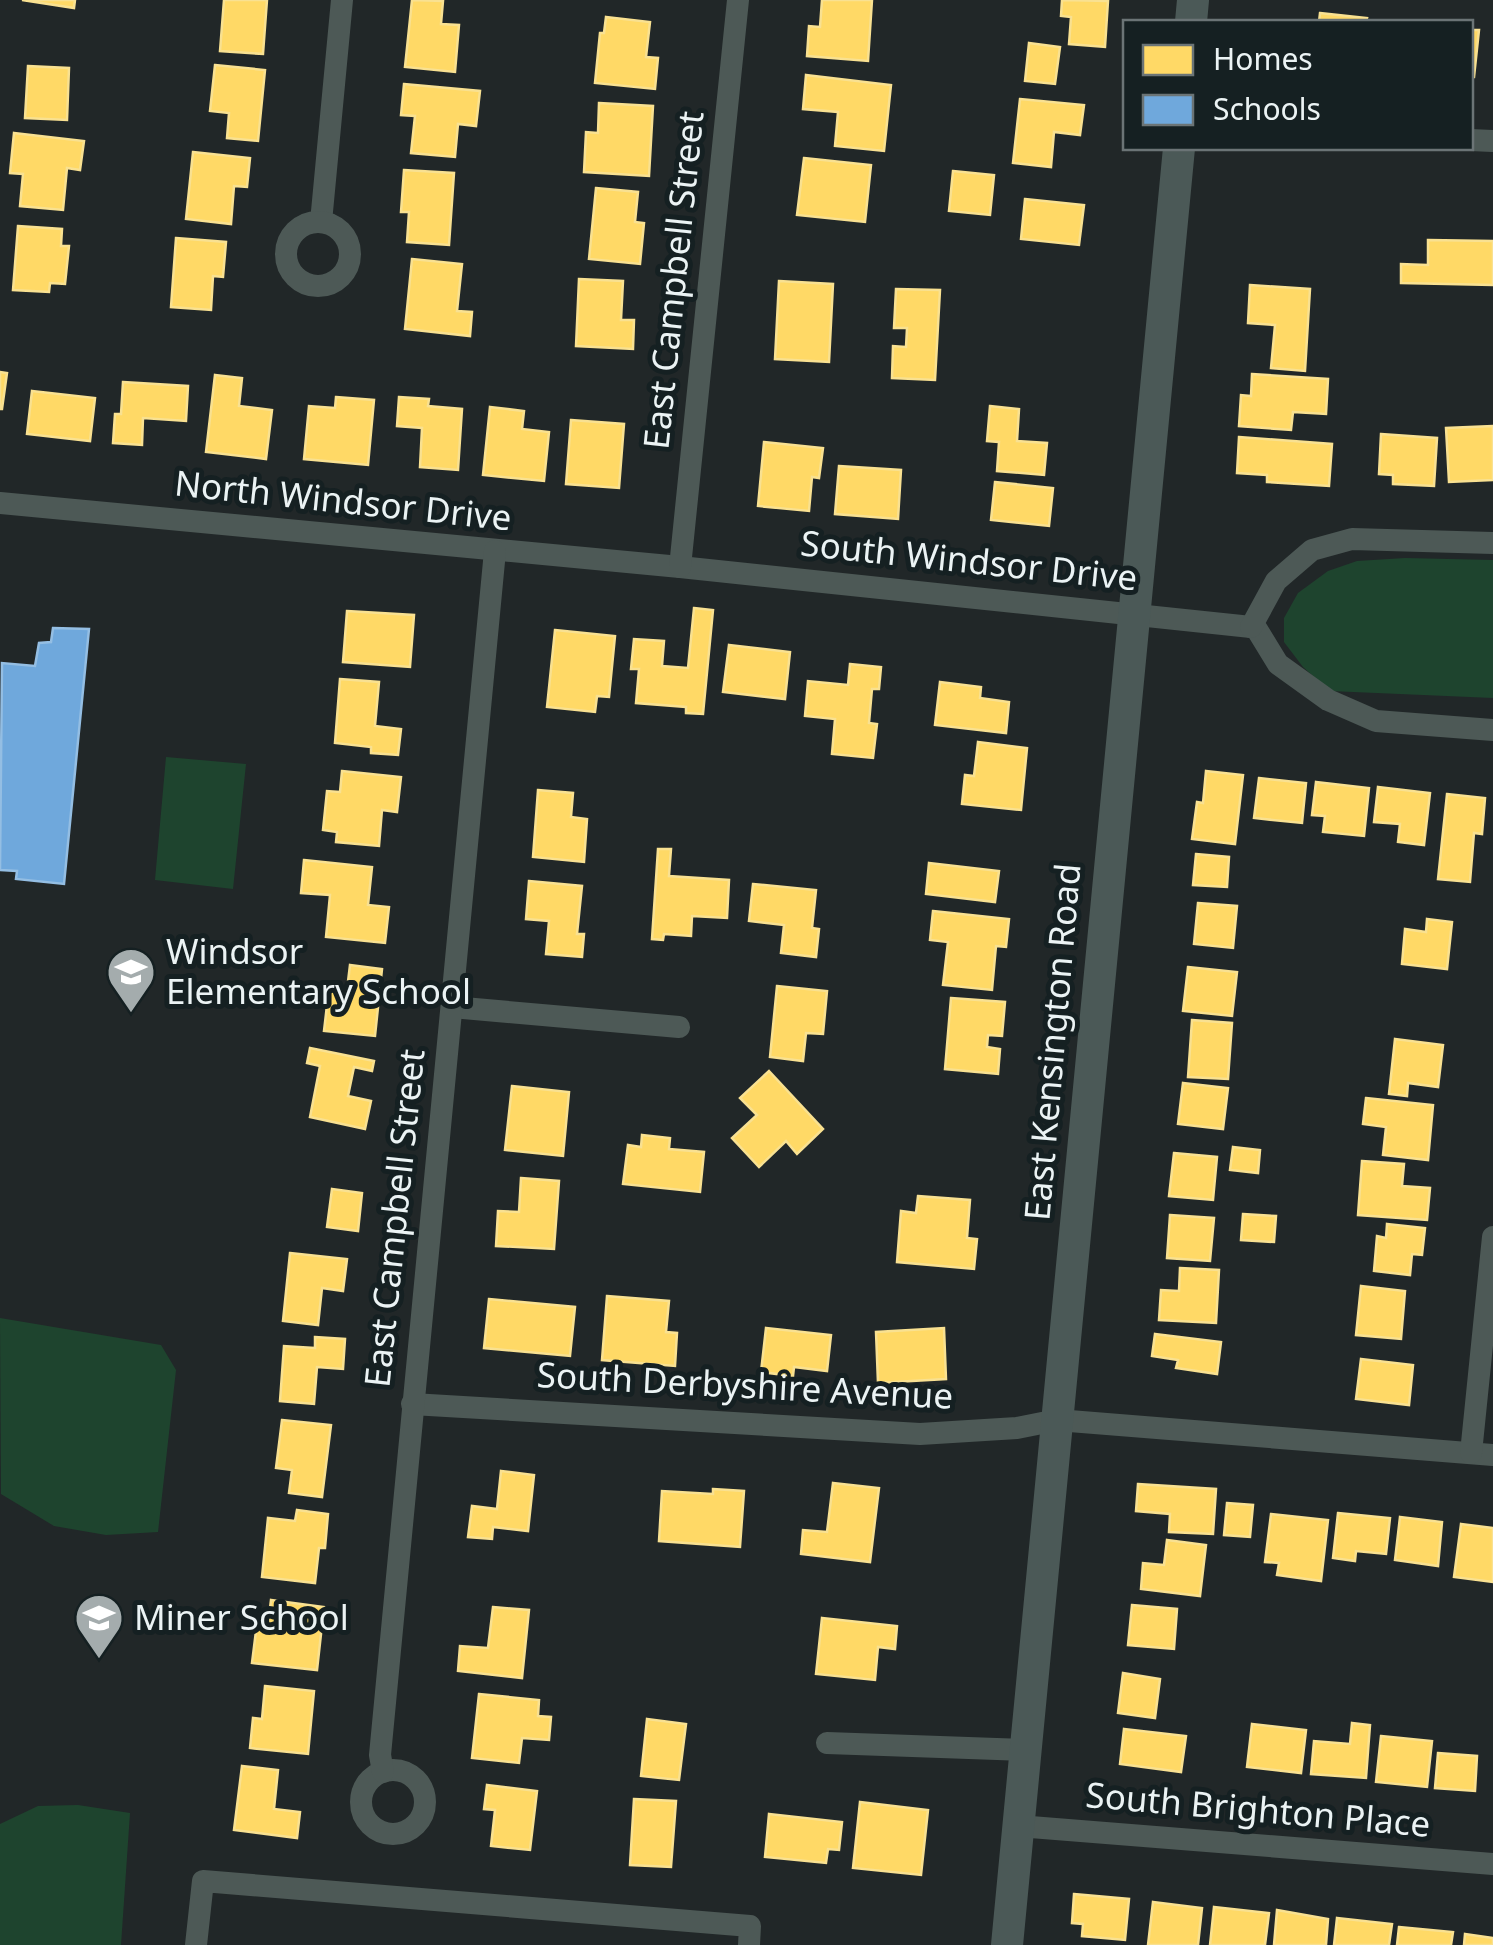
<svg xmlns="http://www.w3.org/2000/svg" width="1493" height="1945" font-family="'Noto Sans',sans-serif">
	<rect width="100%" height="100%" fill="#212728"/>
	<g fill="#1e442e">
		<path d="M 1405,558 L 1493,560 L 1493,698 L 1330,691 L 1303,667 L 1284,642 L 1284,618 L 1298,593 L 1328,571 L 1357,561 Z"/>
		<path d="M 166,757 L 246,764 L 233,889 L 155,880 Z"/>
		<path d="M 0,1318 L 161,1345 L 176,1370 L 158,1532 L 106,1535 L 54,1526 L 1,1494 Z"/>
		<path d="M 78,1805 L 130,1813 L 121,1945 L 0,1945 L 0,1824 L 38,1806 Z"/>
	</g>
	<g fill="#ffd966" stroke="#f9e191" stroke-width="2.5">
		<path d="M 22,0 L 75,0 L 74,8 Z"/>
		<path d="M 224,0 L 267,0 L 263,54 L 220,51 Z"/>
		<path d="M 412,0 L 443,1 L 441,24 L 459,25 L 455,72 L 405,67 Z"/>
		<path d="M 822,0 L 872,0 L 868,61 L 807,56 L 809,26 L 820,27 Z"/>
		<path d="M 1062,0 L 1108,1 L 1105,47 L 1069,44 L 1071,17 L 1061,16 Z"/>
		<path d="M 1320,13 L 1367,18 L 1366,22 L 1319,22 Z"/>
		<path d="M 606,17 L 650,22 L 646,57 L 658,58 L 655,89 L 595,83 L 600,33 L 604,33 Z"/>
		<path d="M 1470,30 L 1479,30 L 1474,77 L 1470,77 Z"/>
		<path d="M 1029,43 L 1060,47 L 1055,84 L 1025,81 Z"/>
		<path d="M 215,65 L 265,70 L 258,141 L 227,138 L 229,113 L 210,111 Z"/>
		<path d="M 28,66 L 69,68 L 67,120 L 25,118 Z"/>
		<path d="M 806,75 L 891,85 L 884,151 L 835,146 L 838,112 L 803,109 Z"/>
		<path d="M 404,84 L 480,91 L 476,126 L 458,124 L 455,157 L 411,153 L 415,116 L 401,115 Z"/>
		<path d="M 1020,99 L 1084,105 L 1080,135 L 1054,132 L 1051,167 L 1013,163 Z"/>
		<path d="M 599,103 L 653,106 L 649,176 L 584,172 L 586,132 L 598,133 Z"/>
		<path d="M 14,133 L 84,141 L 80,170 L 67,168 L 63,210 L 20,206 L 23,174 L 10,173 Z"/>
		<path d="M 193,152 L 250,158 L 247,187 L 234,186 L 231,224 L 186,219 Z"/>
		<path d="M 804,158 L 871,165 L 865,222 L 797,215 Z"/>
		<path d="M 404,170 L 454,173 L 449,245 L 407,242 L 409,212 L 401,212 Z"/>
		<path d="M 953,171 L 994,175 L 990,215 L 949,211 Z"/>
		<path d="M 596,188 L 638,192 L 635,222 L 644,223 L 640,264 L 589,259 Z"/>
		<path d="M 1025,199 L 1084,205 L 1079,245 L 1021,239 Z"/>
		<path d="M 18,226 L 62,229 L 61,246 L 69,246 L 65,284 L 50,283 L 49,292 L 13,290 Z"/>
		<path d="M 176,238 L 226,242 L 223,277 L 213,276 L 211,310 L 171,307 Z"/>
		<path d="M 1428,240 L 1493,241 L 1493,285 L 1401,283 L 1401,264 L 1428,265 Z"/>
		<path d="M 412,259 L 462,264 L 457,311 L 472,312 L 470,336 L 405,329 Z"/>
		<path d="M 579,279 L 623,281 L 621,320 L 634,320 L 633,349 L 576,346 Z"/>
		<path d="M 779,281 L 833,284 L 829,362 L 775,359 Z"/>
		<path d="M 1250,285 L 1310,289 L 1305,371 L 1271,368 L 1275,325 L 1248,323 Z"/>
		<path d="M 896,289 L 940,290 L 935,380 L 892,378 L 893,346 L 906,347 L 907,328 L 894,328 Z"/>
		<path d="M 0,372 L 7,373 L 2,409 L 0,409 Z"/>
		<path d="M 1252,374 L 1328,379 L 1326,414 L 1293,412 L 1291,430 L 1239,426 L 1241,395 L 1251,396 Z"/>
		<path d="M 215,375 L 242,378 L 239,406 L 272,410 L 266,459 L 206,452 Z"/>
		<path d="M 123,382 L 188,386 L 186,421 L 143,418 L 142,445 L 113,443 L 115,414 L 121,414 Z"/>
		<path d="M 32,391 L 95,398 L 90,441 L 27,434 Z"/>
		<path d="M 336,397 L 374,400 L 368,465 L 304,459 L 309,406 L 335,408 Z"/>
		<path d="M 399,397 L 429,399 L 428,406 L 462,409 L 458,470 L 420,467 L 422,428 L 397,426 Z"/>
		<path d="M 990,406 L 1019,409 L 1017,441 L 1047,443 L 1044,475 L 997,471 L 999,442 L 987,441 Z"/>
		<path d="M 490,407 L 524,411 L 522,429 L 549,432 L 544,481 L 483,475 Z"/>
		<path d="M 571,420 L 624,424 L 619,488 L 566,484 Z"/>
		<path d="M 1493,426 L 1493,480 L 1449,482 L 1446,428 Z"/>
		<path d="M 1381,434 L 1437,438 L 1434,486 L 1393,484 L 1393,475 L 1379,474 Z"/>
		<path d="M 1239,437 L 1332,444 L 1329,486 L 1267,482 L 1267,475 L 1237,473 Z"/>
		<path d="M 764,442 L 823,448 L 819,478 L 812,477 L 809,511 L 758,506 Z"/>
		<path d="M 839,466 L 901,470 L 898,519 L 835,514 Z"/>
		<path d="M 995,482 L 1053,488 L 1049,526 L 991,520 Z"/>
		<path d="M 694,608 L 713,610 L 703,714 L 686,713 L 686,707 L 636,703 L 639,669 L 631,669 L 634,639 L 664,641 L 662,666 L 688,668 Z"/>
		<path d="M 347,611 L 414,615 L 410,667 L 343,662 Z"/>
		<path d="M 555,630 L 615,636 L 609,697 L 597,696 L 595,712 L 547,707 Z"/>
		<path d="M 729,645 L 790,652 L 785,699 L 723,692 Z"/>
		<path d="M 850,664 L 881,667 L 879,689 L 872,689 L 869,723 L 877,724 L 873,758 L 832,754 L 835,719 L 805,716 L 808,681 L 848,685 Z"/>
		<path d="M 340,679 L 379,682 L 375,726 L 401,729 L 398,755 L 371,753 L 371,747 L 335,743 Z"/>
		<path d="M 940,682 L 981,687 L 980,698 L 1009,702 L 1006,733 L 935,725 Z"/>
		<path d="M 978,742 L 1027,748 L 1021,810 L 962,804 L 965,775 L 974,776 Z"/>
		<path d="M 342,771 L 401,777 L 397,812 L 382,810 L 379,846 L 336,842 L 337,832 L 323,830 L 327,791 L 340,792 Z"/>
		<path d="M 1206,771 L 1243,775 L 1235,844 L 1192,839 L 1197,802 L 1203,803 Z"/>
		<path d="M 1259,778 L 1306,783 L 1302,823 L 1254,818 Z"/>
		<path d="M 1316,782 L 1369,788 L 1364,836 L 1323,832 L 1325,816 L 1312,815 Z"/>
		<path d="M 1378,787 L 1430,793 L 1424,845 L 1398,842 L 1400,824 L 1374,822 Z"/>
		<path d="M 538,790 L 573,793 L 571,817 L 587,819 L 584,862 L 533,857 Z"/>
		<path d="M 1447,794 L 1485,798 L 1482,834 L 1474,833 L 1470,882 L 1438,879 Z"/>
		<path d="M 658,849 L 671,849 L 669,876 L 729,880 L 727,918 L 692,916 L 691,936 L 664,934 L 663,940 L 652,939 Z"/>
		<path d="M 1196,854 L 1229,857 L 1227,887 L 1193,885 Z"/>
		<path d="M 304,860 L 372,867 L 368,905 L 389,907 L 385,943 L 326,937 L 330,895 L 301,893 Z"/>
		<path d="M 929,863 L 999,871 L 995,902 L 926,894 Z"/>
		<path d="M 529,881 L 582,886 L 577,934 L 584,934 L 582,957 L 546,954 L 549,921 L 526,919 Z"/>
		<path d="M 753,884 L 816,890 L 812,928 L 819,929 L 816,957 L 781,953 L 784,925 L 749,921 Z"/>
		<path d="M 1198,903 L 1237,906 L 1233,948 L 1194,944 Z"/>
		<path d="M 933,911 L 1009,919 L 1006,947 L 996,946 L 992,990 L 943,985 L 948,942 L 930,940 Z"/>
		<path d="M 1427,919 L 1452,922 L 1447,969 L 1402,964 L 1405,929 L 1426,932 Z"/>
		<path d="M 350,965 L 382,969 L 375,1036 L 324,1031 L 329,988 L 347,990 Z"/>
		<path d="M 1188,967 L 1237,972 L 1232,1016 L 1183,1011 Z"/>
		<path d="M 777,986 L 827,991 L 823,1034 L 806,1033 L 803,1061 L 770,1057 Z"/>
		<path d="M 951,998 L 1005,1002 L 1002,1036 L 988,1035 L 987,1047 L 1000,1049 L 998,1074 L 945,1069 Z"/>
		<path d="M 1192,1020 L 1232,1023 L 1228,1079 L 1188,1077 Z"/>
		<path d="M 1395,1039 L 1443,1045 L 1438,1087 L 1408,1083 L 1407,1096 L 1389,1094 Z"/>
		<path d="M 310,1048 L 374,1061 L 372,1071 L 354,1067 L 348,1096 L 371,1101 L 365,1129 L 310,1117 L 320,1066 L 307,1063 Z"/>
		<path d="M 769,1071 L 823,1129 L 797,1154 L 786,1141 L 759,1167 L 732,1138 L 757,1115 L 740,1098 Z"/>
		<path d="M 1183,1083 L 1228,1088 L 1223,1129 L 1178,1124 Z"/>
		<path d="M 512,1086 L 569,1092 L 563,1156 L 505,1150 Z"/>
		<path d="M 1366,1098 L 1433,1105 L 1428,1160 L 1383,1155 L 1386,1127 L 1363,1124 Z"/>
		<path d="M 642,1135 L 670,1138 L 669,1149 L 704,1152 L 700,1192 L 623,1184 L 628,1145 L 641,1147 Z"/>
		<path d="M 1233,1147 L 1260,1150 L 1258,1173 L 1230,1170 Z"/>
		<path d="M 1174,1153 L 1217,1157 L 1213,1200 L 1169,1196 Z"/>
		<path d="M 1362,1161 L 1404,1164 L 1402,1186 L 1430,1188 L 1427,1220 L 1358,1215 Z"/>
		<path d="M 521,1178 L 559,1181 L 554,1249 L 496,1246 L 498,1211 L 519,1212 Z"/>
		<path d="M 332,1189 L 362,1193 L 358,1231 L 327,1227 Z"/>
		<path d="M 918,1196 L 970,1200 L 967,1238 L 977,1239 L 974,1269 L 897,1262 L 901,1211 L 916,1213 Z"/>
		<path d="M 1243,1214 L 1276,1216 L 1274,1242 L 1241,1240 Z"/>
		<path d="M 1170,1215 L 1214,1218 L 1210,1261 L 1167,1258 Z"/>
		<path d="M 1387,1224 L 1425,1228 L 1422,1255 L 1412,1254 L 1410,1275 L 1374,1271 L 1377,1236 L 1386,1238 Z"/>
		<path d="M 290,1253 L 347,1259 L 343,1291 L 322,1288 L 318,1325 L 283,1321 Z"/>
		<path d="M 1180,1268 L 1219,1270 L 1216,1323 L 1159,1320 L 1161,1290 L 1179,1291 Z"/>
		<path d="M 1361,1286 L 1405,1291 L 1401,1339 L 1356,1335 Z"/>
		<path d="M 607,1296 L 669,1301 L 666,1332 L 677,1333 L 675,1366 L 602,1360 Z"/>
		<path d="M 489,1299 L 575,1307 L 570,1356 L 484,1348 Z"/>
		<path d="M 766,1328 L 831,1335 L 827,1371 L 794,1367 L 793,1376 L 761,1372 Z"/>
		<path d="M 944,1328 L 946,1379 L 878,1383 L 876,1332 Z"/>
		<path d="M 1155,1334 L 1221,1342 L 1217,1374 L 1176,1368 L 1178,1360 L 1152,1356 Z"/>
		<path d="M 315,1337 L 345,1339 L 343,1369 L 317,1367 L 314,1404 L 280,1401 L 284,1346 L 315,1348 Z"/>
		<path d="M 1361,1359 L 1413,1365 L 1409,1405 L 1356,1399 Z"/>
		<path d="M 282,1420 L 331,1425 L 322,1497 L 289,1493 L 292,1470 L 276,1468 Z"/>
		<path d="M 501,1471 L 534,1475 L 528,1531 L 493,1527 L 492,1539 L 468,1537 L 472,1506 L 497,1509 Z"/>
		<path d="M 833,1483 L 879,1488 L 870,1562 L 801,1554 L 803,1530 L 827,1532 Z"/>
		<path d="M 1138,1484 L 1216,1489 L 1213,1534 L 1169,1532 L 1170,1514 L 1136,1511 Z"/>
		<path d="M 713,1489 L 744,1491 L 740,1547 L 659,1541 L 662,1491 L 713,1494 Z"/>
		<path d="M 1227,1503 L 1253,1505 L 1250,1537 L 1224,1535 Z"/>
		<path d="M 297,1510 L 328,1514 L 325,1548 L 319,1548 L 315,1583 L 262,1577 L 268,1518 L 295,1521 Z"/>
		<path d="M 1338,1513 L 1390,1518 L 1386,1554 L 1356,1551 L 1355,1561 L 1333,1558 Z"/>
		<path d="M 1271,1514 L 1328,1520 L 1321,1581 L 1277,1575 L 1279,1563 L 1265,1562 Z"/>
		<path d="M 1400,1517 L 1442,1522 L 1438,1566 L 1395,1560 Z"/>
		<path d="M 1461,1524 L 1493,1528 L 1493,1582 L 1454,1577 Z"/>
		<path d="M 1167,1540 L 1206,1545 L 1200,1596 L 1141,1589 L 1143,1563 L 1164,1565 Z"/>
		<path d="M 271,1600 L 324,1607 L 317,1670 L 252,1663 L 257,1623 L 268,1625 Z"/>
		<path d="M 1132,1605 L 1177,1609 L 1174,1649 L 1128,1645 Z"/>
		<path d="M 493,1607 L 529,1610 L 522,1678 L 458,1671 L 460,1646 L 488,1648 Z"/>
		<path d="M 822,1618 L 897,1626 L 895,1649 L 878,1647 L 875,1680 L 816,1674 Z"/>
		<path d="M 1123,1673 L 1160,1679 L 1155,1718 L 1118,1713 Z"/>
		<path d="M 265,1686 L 314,1691 L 308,1754 L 250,1748 L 253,1718 L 262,1719 Z"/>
		<path d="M 479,1694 L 539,1700 L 538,1716 L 551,1717 L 549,1740 L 522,1738 L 519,1763 L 472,1758 Z"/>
		<path d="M 647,1719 L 686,1724 L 679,1780 L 641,1776 Z"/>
		<path d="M 1352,1723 L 1370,1725 L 1366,1778 L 1311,1774 L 1314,1741 L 1350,1744 Z"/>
		<path d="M 1252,1724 L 1306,1730 L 1301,1773 L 1247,1767 Z"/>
		<path d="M 1124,1729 L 1186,1736 L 1181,1772 L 1120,1764 Z"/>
		<path d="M 1381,1736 L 1432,1741 L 1427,1787 L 1376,1782 Z"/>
		<path d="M 1438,1753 L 1477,1756 L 1475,1791 L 1435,1788 Z"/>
		<path d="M 242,1766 L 278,1770 L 274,1809 L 300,1812 L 297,1838 L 234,1830 Z"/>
		<path d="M 487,1785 L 537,1791 L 530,1850 L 491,1846 L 495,1810 L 484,1809 Z"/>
		<path d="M 634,1799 L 676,1801 L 671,1867 L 630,1865 Z"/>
		<path d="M 860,1802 L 928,1810 L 921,1875 L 853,1868 Z"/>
		<path d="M 769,1814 L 842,1822 L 839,1850 L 828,1849 L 826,1863 L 765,1857 Z"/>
		<path d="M 1074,1894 L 1129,1899 L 1125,1940 L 1082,1936 L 1083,1924 L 1072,1923 Z"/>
		<path d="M 1153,1902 L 1202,1908 L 1198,1945 L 1148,1945 Z"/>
		<path d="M 1214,1907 L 1269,1913 L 1265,1945 L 1210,1945 Z"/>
		<path d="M 1277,1910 L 1328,1919 L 1326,1945 L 1274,1945 Z"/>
		<path d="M 1337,1918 L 1392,1924 L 1389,1945 L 1334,1945 Z"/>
		<path d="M 1399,1927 L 1453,1932 L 1451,1945 L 1397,1945 Z"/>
		<path d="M 1465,1934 L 1493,1938 L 1493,1945 L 1464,1945 Z"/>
	</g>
	<path fill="#6fa8dc" stroke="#94bee3" stroke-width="2.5" d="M 53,628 L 89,629 L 64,884 L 16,879 L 17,871 L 0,870 L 2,663 L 35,666 L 39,643 L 51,642 Z"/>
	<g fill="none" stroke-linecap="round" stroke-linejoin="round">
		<g stroke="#4d5956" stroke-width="22">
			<path d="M 1470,140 L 1493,141"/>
			<path d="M 321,222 L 342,0"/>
			<circle cx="318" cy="254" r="32"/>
			<path d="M 0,503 L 680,567 L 1251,627 L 1256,628 L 1278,664 L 1328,700 L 1376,721 L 1493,730"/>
			<path d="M 680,567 L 738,0"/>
			<path d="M 1251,627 L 1276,581 L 1312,550 L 1352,539 L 1493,543"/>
			<path d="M 452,1007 L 679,1027"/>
			<path d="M 412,1404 L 920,1434 L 1017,1428 L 1057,1420 L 1493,1455"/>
			<path d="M 1471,1453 L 1493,1237"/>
			<path d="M 827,1743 L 1025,1750"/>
			<circle cx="393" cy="1802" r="32"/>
			<path d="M 383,1772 L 380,1755 L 495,551"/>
			<path d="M 1018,1826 L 1493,1864"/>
			<path d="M 196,1945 L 203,1881 L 750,1926 L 749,1945"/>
		</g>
		<g stroke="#4b5957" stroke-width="32">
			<path d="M 1191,22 L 1193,0"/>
			<path d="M 1007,1945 L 1179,148"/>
		</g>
	</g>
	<defs>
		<g id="school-pin" transform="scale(2.5)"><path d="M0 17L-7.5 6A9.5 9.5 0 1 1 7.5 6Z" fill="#a4acad" stroke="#152022"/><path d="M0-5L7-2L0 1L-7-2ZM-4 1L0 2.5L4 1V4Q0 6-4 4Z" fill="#fff"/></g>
	</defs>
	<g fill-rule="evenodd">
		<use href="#school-pin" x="131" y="972"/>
		<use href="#school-pin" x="99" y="1618"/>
	</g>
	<g text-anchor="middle" stroke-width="10" stroke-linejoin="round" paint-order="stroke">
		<g font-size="35" fill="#ebf3f4" stroke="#152022">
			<text transform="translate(674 280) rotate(-84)" y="12">East Campbell Street</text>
			<text transform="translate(343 501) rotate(6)" y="12">North Windsor Drive</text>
			<text transform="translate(969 561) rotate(6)" y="12">South Windsor Drive</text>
			<text transform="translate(1053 1042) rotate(-85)" y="12">East Kensington Road</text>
			<text transform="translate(395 1218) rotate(-84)" y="12">East Campbell Street</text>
			<text transform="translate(745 1386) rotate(3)" y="12">South Derbyshire Avenue</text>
			<text transform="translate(1258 1810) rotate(5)" y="12">South Brighton Place</text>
		</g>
		<g font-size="35" fill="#ebf3f4" stroke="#152022" text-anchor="start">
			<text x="166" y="964">Windsor<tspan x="166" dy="40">Elementary School</tspan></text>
			<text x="134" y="1630">Miner School</text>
		</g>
	</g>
	<rect x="1123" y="20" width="350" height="130" fill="#152022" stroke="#6b7476" stroke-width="2.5"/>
	<rect x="1143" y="45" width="50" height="30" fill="#ffd966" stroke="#6b7476" stroke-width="2.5"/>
	<text x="1213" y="70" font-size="30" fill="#ebf3f4">Homes</text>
	<rect x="1143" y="95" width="50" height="30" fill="#6fa8dc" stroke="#6b7476" stroke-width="2.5"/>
	<text x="1213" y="120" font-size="30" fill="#ebf3f4">Schools</text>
</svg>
